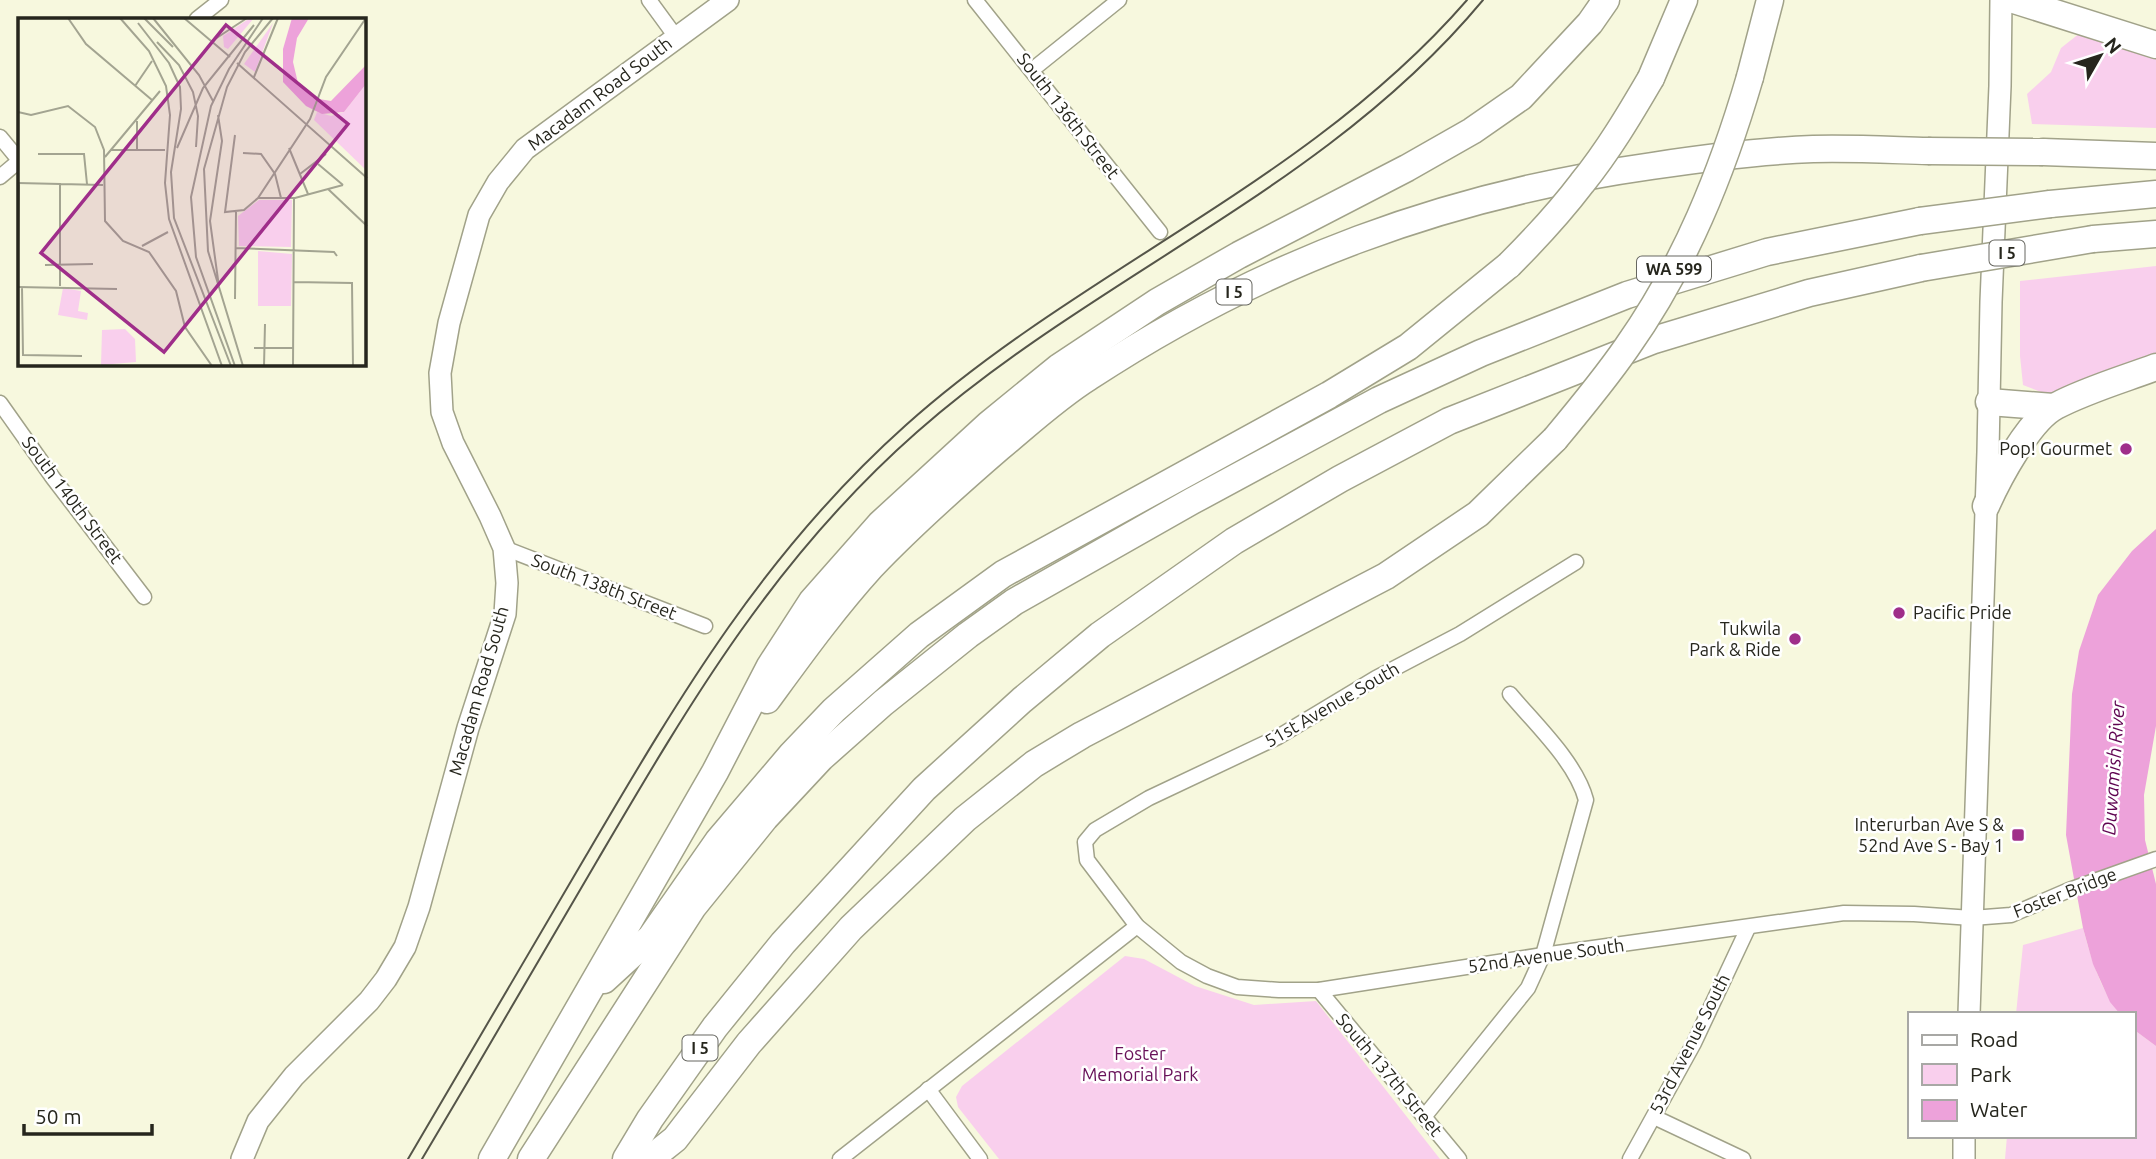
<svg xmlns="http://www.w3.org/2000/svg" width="2156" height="1159" font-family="Ubuntu,sans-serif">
	<rect width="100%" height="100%" fill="#f7f8de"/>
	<g fill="#f9cfed">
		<path d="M 2080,33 L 2156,59 L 2156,128 L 2032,124 L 2027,94 L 2051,72 L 2061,48 Z"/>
		<path d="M 2156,266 L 2156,354 L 2071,389 L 2046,394 L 2023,385 L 2020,356 L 2020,281 Z"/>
		<path d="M 2083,928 C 2091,958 2100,989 2120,1014 L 2016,1014 L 2023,945 Z"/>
		<path d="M 1125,956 L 1144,959 L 1195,986 L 1254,1005 L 1316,1001 L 1440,1159 L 999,1159 L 958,1107 L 956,1097 L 962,1086 Z"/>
		<path d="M 2133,1029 L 2156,1046 L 2156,1159 L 2005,1159 L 2007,1136 L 2133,1136 Z"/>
	</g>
	<path fill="#eda2da" d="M 2156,529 L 2156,726 L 2144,795 L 2145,840 L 2156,884 L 2156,1046 L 2133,1029 L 2133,1014 L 2120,1014 L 2110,1002 L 2093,964 L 2083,928 L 2066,835 L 2072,694 L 2079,651 L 2098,595 L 2132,551 Z"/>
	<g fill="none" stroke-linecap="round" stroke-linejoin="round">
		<g stroke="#a1a289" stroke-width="17">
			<g id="street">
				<path d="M 649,0 L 676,37"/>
				<path d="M 975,0 L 1160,232"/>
				<path d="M 197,19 L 221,0"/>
				<path d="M 1032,70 L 1119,0"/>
				<path d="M 0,137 L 19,160"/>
				<path d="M 0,177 L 19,161"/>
				<path d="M 0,403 L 53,478 L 144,597"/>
				<path d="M 504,548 L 705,626"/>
				<path d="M 1576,562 L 1460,634 L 1376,678 L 1278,737 L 1149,798 L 1095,830 L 1085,842 L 1087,860 L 1137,926 L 1181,962 L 1207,976 L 1237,987 L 1279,990 L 1319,990 L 1543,955 L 1844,913 L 1914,914 L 1972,918 L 2011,915 L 2069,890 L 2156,859"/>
				<path d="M 1319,990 L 1459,1159"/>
				<path d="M 928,1089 L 980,1159"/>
				<path d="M 1424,1117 L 1528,988 L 1543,955 L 1586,800 C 1576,762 1535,724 1510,694"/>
				<path d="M 1654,1117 L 1743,1159"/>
				<path d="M 840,1159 L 1137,926"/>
				<path d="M 1630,1159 L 1694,1043 L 1748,928"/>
			</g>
		</g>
		<g stroke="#a1a289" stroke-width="24">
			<g id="secondary">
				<path d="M 1969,1014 L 1988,452 L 1991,302 L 2000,86 L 2001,0"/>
				<path d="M 242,1159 L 258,1121 L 294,1076 L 369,1001 L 386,979 L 405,947 L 419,907 L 468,728 L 505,614 L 507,583 L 504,548 L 490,516 L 453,443 L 442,412 L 440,373 L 449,323 L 479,215 L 498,182 L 525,149 L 728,0"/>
				<path d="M 1964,1159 L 1964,1136"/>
			</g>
		</g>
		<g stroke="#a1a289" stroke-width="29">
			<g id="highway">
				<path d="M 2014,0 L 2156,45"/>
				<path d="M 1750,77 L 1770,0"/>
				<path d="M 1651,78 L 1684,0"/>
				<path d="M 2043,152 L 2156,156"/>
				<path d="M 2050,204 L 2156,194"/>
				<path d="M 2093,239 L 2156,234"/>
				<path d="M 1989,402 L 2053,407"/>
				<path d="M 1986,506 C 1998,479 2029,420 2056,406 C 2086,390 2124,379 2156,367"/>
				<path d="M 767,700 C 800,655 833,609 871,567 C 911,525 955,486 999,448 C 1028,424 1057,397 1089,377 C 1264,262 1446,195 1652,166 C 1705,158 1760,151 1813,149 C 1852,148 1890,150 1928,151"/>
				<path d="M 604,980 L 651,937 L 718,841 L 792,754 L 834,710 L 919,635 L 1003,574 L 1329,395 L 1408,347 L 1509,265"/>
				<path d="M 492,1159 L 715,772 L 770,666 L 812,601 L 880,524 L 989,424 L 1059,367 L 1157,302 L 1239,255 L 1407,168 L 1472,131 L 1521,97 L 1590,23 L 1606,0"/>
				<path d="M 531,1159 L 693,907 L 765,818 L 821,758 L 883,703 L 968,635 L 1014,602 L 1192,501 L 1379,400 L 1481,353 L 1627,295 L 1767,252 L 1920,221"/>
				<path d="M 626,1159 L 650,1119 L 715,1027 L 783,943 L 924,789 L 1022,700 L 1100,635 L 1234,541 L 1340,479 L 1449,421 L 1654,340 L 1809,293 L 1921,268"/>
				<path d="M 650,1159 L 675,1139 L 749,1043 L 851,928 L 965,819 L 1034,764 L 1082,735 L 1386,576 L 1478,514 L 1555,439"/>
			</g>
		</g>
		<use href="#street" stroke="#fff" stroke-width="14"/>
		<use href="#secondary" stroke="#fff" stroke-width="21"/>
		<use href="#highway" stroke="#fff" stroke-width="26"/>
		<g stroke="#555549" stroke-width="2">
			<path d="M 408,1159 C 468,1057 527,956 587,854 C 681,694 765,551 906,425 C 1083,267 1308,183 1467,0"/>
			<path d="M 422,1159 C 481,1060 539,960 597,861 C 691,701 775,557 917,432 C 1098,273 1326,189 1483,0"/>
		</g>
		<g stroke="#a1a289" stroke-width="29" stroke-linecap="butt">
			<g id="highway-bridge">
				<path d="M 1928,151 L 2043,152"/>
				<path d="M 1920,221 L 2050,204"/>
				<path d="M 1509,265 C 1535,239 1560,212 1582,183 C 1608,151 1630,114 1651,78"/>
				<path d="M 1921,268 L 2093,239"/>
				<path d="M 1555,439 C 1580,409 1605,379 1627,347 C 1685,265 1722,173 1750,77"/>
			</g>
		</g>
		<use href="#highway-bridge" stroke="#fff" stroke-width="26"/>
	</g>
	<g fill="#9f2e8a" stroke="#fff" stroke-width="2.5">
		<circle cx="2126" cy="449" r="7"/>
		<circle cx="1899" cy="613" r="7"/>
		<circle cx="1795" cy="639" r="7"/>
		<rect x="2011" y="828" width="14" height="14" rx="3.5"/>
	</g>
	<g text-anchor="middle" stroke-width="5" stroke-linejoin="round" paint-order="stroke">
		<g fill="#fff" stroke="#676761" stroke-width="2">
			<rect x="1989.5" y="240.5" width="35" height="25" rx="5"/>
			<rect x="1637" y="256.5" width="74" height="25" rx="5"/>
			<rect x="1216.5" y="279.5" width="35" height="25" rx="5"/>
			<rect x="682.5" y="1035.5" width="35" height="25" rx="5"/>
		</g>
		<g font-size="16" font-weight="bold" fill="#26261d">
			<text x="2007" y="259">I 5</text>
			<text x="1674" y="275">WA 599</text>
			<text x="1234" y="298">I 5</text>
			<text x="700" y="1054">I 5</text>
		</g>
		<g font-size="18" fill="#26261d" stroke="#fff">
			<text transform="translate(600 94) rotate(-37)" y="6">Macadam Road South</text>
			<text transform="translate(1068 116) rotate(52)" y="6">South 136th Street</text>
			<text transform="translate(72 500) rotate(53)" y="6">South 140th Street</text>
			<text transform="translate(604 587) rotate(21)" y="6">South 138th Street</text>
			<text transform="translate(479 691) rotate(-74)" y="6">Macadam Road South</text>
			<text transform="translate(1332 705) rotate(-30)" y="6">51st Avenue South</text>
			<text transform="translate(2065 893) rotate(-21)" y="6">Foster Bridge</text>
			<text transform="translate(1546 956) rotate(-8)" y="6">52nd Avenue South</text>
			<text transform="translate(1690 1044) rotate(-63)" y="6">53rd Avenue South</text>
			<text transform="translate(1389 1075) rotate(50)" y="6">South 137th Street</text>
		</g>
		<g font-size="18" fill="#26261d" stroke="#fff" text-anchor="end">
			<text x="2112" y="455">Pop! Gourmet</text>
			<text x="1913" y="619" text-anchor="start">Pacific Pride</text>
			<text x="1781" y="635">Tukwila<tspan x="1781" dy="21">Park &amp; Ride</tspan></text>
			<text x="2004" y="831">Interurban Ave S &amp;<tspan x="2004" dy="21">52nd Ave S - Bay 1</tspan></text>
		</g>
		<g font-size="18" fill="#681159" stroke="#fff">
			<text x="1140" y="1060">Foster<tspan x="1140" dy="21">Memorial Park</tspan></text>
		</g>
		<g font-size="19" font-style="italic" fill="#5f0451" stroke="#fff">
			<text transform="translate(2113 768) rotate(-86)" y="7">Duwamish River</text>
		</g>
	</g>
	<g transform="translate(18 18)">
		<rect width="348" height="348" fill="#f7f8de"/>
		<path d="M 232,0 L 236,0 L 210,31 L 206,29 L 205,18 ZM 255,5 L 237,54 L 226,46 ZM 348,66 L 348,152 L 296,102 L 299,94 L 313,98 L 326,94 ZM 241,182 L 274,182 L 273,229 L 221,228 L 220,198 ZM 240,233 L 274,236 L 273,288 L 240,288 ZM 45,270 L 63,273 L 60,293 L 70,295 L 69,302 L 40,297 ZM 107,311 L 117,321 L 118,344 L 83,347 L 84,312 Z" fill="#f9cfed"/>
		<path d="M 274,0 L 291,0 L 279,20 L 275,44 L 280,65 L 295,80 L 313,83 L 348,47 L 348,66 L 326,94 L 304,96 L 288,88 L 265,64 L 265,31 Z" fill="#eda2da"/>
		<path fill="none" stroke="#a3a491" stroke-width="2" d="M 50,0 L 68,26 L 134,82M 102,0 L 131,33 L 148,68 L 152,97 L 147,165 L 151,201 L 204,348M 126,0 L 155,29M 135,0 L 181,57 L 195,83M 166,0 L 212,39M 120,5 L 151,45 L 162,69 L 163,91 L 153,154 L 156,200 L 213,348M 194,23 L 229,0M 139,24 L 161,47 L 175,74 L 180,98 L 178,129M 219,45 L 349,160M 236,59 L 260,0M 117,68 L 134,43M 0,94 L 13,97 L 50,88 L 77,109 L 86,132 L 87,203 L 105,223 L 131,234 L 158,273 L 167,309 L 194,348M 200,97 L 204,123 L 192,203 L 201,269M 217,117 L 207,194 L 226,192 L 240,180 L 292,101 L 308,59 L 348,0M 159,130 L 185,70 L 236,7M 271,130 L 290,176M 93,132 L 147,132M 119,132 L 119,103M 225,135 L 243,136 L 257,156 L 263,180M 20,136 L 66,136 L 69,166M 87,139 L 142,73M 300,146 L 325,167M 282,156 L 308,136M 0,165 L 85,167M 310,171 L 349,208M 240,180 L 277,180 L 325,167M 124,228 L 150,214M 0,230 L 1,165M 218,230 L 316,234 L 319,238M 27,247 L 75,246M 276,264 L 334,265 L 335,348M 42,268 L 42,165M 0,269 L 99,271M 4,269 L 5,337 L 64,338M 217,281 L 218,194M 236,330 L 275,330M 217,348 L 178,239 L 173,179 L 193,88 L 211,51 L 245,0M 225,348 L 190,233 L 186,151 L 209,69 L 227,34 L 255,0M 246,348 L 247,306M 275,348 L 276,180"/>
		<path fill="#9f2e8a" fill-opacity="0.15" stroke="#9f2e8a" stroke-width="3.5" d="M 208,7 L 330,106 L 146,334 L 23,235 Z"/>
		<rect width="348" height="348" fill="none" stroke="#26261d" stroke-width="3.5"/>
	</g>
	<rect x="1908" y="1012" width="228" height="126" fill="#ffffff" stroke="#a8a8a5" stroke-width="2"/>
	<rect x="1922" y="1035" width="35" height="10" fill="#ffffff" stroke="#a8a8a5" stroke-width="2"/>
	<text x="1970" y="1047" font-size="21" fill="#26261d">Road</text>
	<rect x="1922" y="1064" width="35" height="21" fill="#f9cfed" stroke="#a8a8a5" stroke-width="2"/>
	<text x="1970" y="1082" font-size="21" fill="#26261d">Park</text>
	<rect x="1922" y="1100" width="35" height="21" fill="#eda2da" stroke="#a8a8a5" stroke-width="2"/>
	<text x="1970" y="1117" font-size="21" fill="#26261d">Water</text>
	<g transform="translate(2100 56) rotate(51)" stroke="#ffffff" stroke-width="5" paint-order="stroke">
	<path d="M0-5L12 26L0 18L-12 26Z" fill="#26261d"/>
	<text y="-10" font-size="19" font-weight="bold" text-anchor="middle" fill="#26261d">N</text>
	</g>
	<path d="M24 1124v10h128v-10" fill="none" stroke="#26261d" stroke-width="3.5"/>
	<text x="35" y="1124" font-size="21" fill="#26261d" stroke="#ffffff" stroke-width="5" paint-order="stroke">50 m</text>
</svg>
